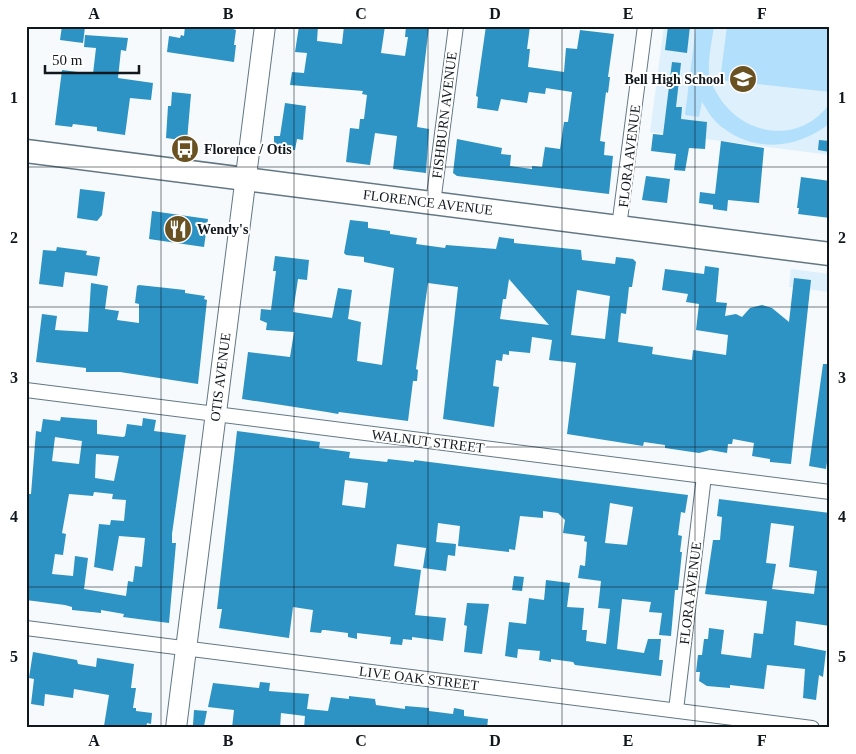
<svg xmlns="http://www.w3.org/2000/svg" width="856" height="754" font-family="Georgia,serif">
	<rect width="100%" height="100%" fill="#f6fafd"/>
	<g fill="#def0fb">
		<path d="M 664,26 L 830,26 L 830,155 L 650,132 Z"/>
		<path d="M 791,269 L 830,274 L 830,292 L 789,287 Z"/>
	</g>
	<g fill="#b2e0fc">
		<path d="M 696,26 L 714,26 C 712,41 708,58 709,72 C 709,81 716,92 721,100 C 748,138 802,143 830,103 L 830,123 C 796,151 749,153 716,122 C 710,116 706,108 702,102 L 699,117 L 685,115 Z"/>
		<path d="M 727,26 L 830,26 L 830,92 L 720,80 Z"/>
	</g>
	<g fill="#2d92c4" fill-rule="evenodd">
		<path d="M 62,26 L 85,27 L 83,43 L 60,40 Z"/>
		<path d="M 185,26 L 233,26 L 233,29 L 236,30 L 234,45 L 236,45 L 234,62 L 167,52 L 169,36 L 180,38 L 181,35 L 184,36 Z"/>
		<path d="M 299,26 L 318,26 L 317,41 L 342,44 L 344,26 L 385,26 L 381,53 L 405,56 L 408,37 L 405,37 L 406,26 L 429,26 L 417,127 L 429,129 L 426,173 L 393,169 L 397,136 L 375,133 L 370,165 L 346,162 L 350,128 L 359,129 L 360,119 L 364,119 L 367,95 L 362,94 L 363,91 L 290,85 L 292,72 L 304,73 L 307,53 L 295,52 Z"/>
		<path d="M 486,26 L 530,26 L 527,49 L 530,49 L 528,67 L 564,72 L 566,48 L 577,49 L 580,30 L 614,34 L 608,77 L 610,77 L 608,93 L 606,92 L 600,141 L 605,142 L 604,155 L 613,156 L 609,194 L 457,176 L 453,173 L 457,139 L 502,148 L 501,154 L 511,155 L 510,166 L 532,169 L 532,166 L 542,167 L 545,147 L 560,149 L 564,122 L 568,122 L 572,92 L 546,88 L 545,94 L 529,92 L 527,103 L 501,99 L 498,111 L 477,108 L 478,97 L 476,96 Z"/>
		<path d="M 668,26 L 690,26 L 687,53 L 665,50 Z"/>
		<path d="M 85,35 L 128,38 L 126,51 L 121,50 L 118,78 L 153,83 L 151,100 L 130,98 L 125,135 L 97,131 L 97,127 L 73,124 L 72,127 L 55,125 L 62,70 L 93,74 L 96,48 L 84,47 Z"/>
		<path d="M 672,62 L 681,63 L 676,107 L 682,107 L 681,119 L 707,122 L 705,149 L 689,148 L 685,171 L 674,170 L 676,154 L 651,151 L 653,134 L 663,135 Z"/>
		<path d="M 172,92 L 191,94 L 187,141 L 166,138 L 168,106 L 171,106 Z"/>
		<path d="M 285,103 L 306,106 L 303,140 L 297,139 L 295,150 L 277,149 L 274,143 L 274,136 L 280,136 Z"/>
		<path d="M 819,140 L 830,141 L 830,152 L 818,150 Z"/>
		<path d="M 721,141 L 764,148 L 759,203 L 728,200 L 727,211 L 713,209 L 713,205 L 699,203 L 700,192 L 715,194 Z"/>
		<path d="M 646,176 L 670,179 L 667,203 L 642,200 Z"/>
		<path d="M 801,177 L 830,181 L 830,218 L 798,214 L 799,208 L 797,208 Z"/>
		<path d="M 80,189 L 105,192 L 102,215 L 97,221 L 77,218 Z"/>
		<path d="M 152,211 L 208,219 L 204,247 L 149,239 Z"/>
		<path d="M 350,220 L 368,222 L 368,228 L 390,231 L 390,234 L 417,238 L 416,244 L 445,248 L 446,245 L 496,249 L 499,237 L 514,239 L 514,243 L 581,250 L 582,260 L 615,264 L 616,257 L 633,259 L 636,262 L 632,287 L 629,287 L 626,314 L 621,313 L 618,342 L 653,347 L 652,354 L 678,358 L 692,360 L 693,350 L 726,355 L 728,335 L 696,330 L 699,304 L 686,302 L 688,294 L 662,290 L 665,269 L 704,274 L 705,266 L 719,268 L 716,302 L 727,303 L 725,316 L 736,314 L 742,317 L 750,308 L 762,305 L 772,308 L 789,322 L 794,278 L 811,280 L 791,464 L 770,462 L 770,459 L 752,456 L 754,443 L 733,439 L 732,444 L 728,444 L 727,453 L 710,450 L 699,453 L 665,448 L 665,445 L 644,442 L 643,446 L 567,434 L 576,363 L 549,360 L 552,340 L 532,337 L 530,353 L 509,351 L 509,355 L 503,354 L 502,361 L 496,360 L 493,386 L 499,387 L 494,427 L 443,419 L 458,287 L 428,283 L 416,369 L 418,370 L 417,381 L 413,381 L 408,421 L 339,412 L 338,414 L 327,412 L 242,399 L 248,352 L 290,357 L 294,332 L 266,330 L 267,323 L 260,320 L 261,309 L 271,310 L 276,271 L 273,271 L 275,256 L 309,260 L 307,280 L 298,279 L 293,312 L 332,318 L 338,288 L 352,290 L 348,319 L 361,322 L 357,361 L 382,365 L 394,268 L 364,262 L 364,257 L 346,255 L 344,253 ZM 509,279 L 549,325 L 500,319 L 503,299 L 506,299 ZM 577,290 L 610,296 L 605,339 L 571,335 Z"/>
		<path d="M 57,247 L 87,251 L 86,255 L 100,257 L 97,276 L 65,272 L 63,287 L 39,284 L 43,250 L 56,251 Z"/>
		<path d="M 91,283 L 108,286 L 105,309 L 119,311 L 117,320 L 139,323 L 139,304 L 135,303 L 137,286 L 139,285 L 185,290 L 185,293 L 205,296 L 204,299 L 207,300 L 198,384 L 120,372 L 86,372 L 86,368 L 36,362 L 42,314 L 57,316 L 55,330 L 88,332 Z"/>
		<path d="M 823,364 L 830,364 L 830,442 L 826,469 L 809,466 Z"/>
		<path d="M 61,417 L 97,420 L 97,434 L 123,437 L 125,436 L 127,424 L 142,426 L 143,418 L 156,420 L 154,431 L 186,435 L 172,534 L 172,543 L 176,543 L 169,623 L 123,617 L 124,614 L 101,610 L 101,613 L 82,611 L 72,610 L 72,607 L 65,605 L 26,600 L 26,494 L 31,494 L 36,431 L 41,432 L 43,419 L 60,421 ZM 55,437 L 82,441 L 79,464 L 52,461 ZM 96,454 L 119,456 L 114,481 L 95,478 ZM 94,492 L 113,494 L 112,499 L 126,500 L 124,521 L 111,520 L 110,525 L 99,524 L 94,567 L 113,571 L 119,536 L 145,538 L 142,567 L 135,566 L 133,582 L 128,581 L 126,596 L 84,589 L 88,558 L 75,556 L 73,576 L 52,574 L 55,554 L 63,555 L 66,534 L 62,533 L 69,494 L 93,496 Z"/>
		<path d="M 237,431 L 320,442 L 319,448 L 350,452 L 349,458 L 387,462 L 388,459 L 414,462 L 414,460 L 688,495 L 685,513 L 681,512 L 678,535 L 682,536 L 680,552 L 682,552 L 678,590 L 675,590 L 671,636 L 659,635 L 662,613 L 649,612 L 651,602 L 622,599 L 617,649 L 644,653 L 648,639 L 661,639 L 659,660 L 663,660 L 661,676 L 575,665 L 573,662 L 551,659 L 551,662 L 539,660 L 540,651 L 518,649 L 517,658 L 505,656 L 509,622 L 526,624 L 529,598 L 544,600 L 546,580 L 570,583 L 567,607 L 584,608 L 582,630 L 587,630 L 586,641 L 606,644 L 610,609 L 598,608 L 601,581 L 578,578 L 580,565 L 585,566 L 587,542 L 584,541 L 585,536 L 563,533 L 565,520 L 558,513 L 543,511 L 543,518 L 520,516 L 515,550 L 509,549 L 509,552 L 458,546 L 460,526 L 438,523 L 436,542 L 456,544 L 455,556 L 448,555 L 446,571 L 423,568 L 426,548 L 397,544 L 394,566 L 421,570 L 415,615 L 446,618 L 443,641 L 412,637 L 412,640 L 403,639 L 402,645 L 390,644 L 391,637 L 357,633 L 357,639 L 348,637 L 348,633 L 325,630 L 322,630 L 321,633 L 310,632 L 313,610 L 293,607 L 289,638 L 219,628 L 222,609 L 217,609 ZM 345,480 L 368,483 L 365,508 L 342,505 ZM 610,503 L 633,507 L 627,545 L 605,543 Z"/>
		<path d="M 719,499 L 830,513 L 830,626 L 796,621 L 794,645 L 826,651 L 823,677 L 819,675 L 816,700 L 803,698 L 805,669 L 767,665 L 764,689 L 730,685 L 730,688 L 707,686 L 699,681 L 700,672 L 696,672 L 698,655 L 702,655 L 704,639 L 708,639 L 709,628 L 724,630 L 721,654 L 751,658 L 754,633 L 763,634 L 767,601 L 705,594 L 713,540 L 720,540 L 722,517 L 717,516 ZM 771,523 L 794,526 L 789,567 L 817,571 L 814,594 L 772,589 L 776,564 L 766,563 Z"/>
		<path d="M 514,576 L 524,577 L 522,591 L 512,590 Z"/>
		<path d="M 467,603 L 489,604 L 482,654 L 464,652 L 467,626 L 464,625 Z"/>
		<path d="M 33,652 L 77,660 L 78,664 L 96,667 L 97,658 L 134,664 L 131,688 L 136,688 L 133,708 L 136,708 L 136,711 L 152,713 L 151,724 L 147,723 L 146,728 L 104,726 L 109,695 L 74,689 L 73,698 L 45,694 L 44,706 L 31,704 L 34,679 L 29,678 Z"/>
		<path d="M 260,682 L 270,683 L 269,691 L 309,694 L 307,709 L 328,711 L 331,697 L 349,699 L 349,696 L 375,699 L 376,705 L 405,709 L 405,706 L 429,708 L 429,711 L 453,714 L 454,708 L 464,710 L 464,716 L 488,719 L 487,728 L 304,728 L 305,716 L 281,713 L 280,728 L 232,728 L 234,710 L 208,707 L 213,683 L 259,688 Z"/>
		<path d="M 194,710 L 207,711 L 204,726 L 193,725 Z"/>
	</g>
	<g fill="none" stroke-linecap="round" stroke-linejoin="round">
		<g stroke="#637783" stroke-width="16">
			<g id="street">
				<path d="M 433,203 L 456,26"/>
				<path d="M 619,227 L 645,26"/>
				<path d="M 26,390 L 830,492"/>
				<path d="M 26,628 L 812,728"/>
				<path d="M 676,710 L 704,476"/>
			</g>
		</g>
		<g stroke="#637783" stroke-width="22">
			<path id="secondary" d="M 176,728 L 265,26"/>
		</g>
		<g stroke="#637783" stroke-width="25">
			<path id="primary" d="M 26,151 L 830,254"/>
		</g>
		<use href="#street" stroke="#fff" stroke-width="14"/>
		<use href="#secondary" stroke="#fff" stroke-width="20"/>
		<use href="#primary" stroke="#fff" stroke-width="22"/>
	</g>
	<path fill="none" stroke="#11181d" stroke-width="1" stroke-opacity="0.55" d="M 161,26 L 161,728M 294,26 L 294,728M 428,26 L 428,728M 562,26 L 562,728M 695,26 L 695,728M 26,167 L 830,167M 26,307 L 830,307M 26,447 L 830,447M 26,587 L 830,587"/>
	<defs>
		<g id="school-disc" transform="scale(1.4375)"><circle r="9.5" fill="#695121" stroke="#fff"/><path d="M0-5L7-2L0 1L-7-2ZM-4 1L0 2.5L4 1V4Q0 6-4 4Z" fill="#fff"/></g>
		<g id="bus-disc" transform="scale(1.4375)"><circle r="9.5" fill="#695121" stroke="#fff"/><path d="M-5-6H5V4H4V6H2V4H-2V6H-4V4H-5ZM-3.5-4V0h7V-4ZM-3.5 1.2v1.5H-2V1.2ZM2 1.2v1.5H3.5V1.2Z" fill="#fff"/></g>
		<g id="restaurant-disc" transform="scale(1.4375)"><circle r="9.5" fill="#695121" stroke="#fff"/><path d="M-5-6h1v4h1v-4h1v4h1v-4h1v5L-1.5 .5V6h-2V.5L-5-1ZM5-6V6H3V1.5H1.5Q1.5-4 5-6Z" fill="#fff"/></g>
	</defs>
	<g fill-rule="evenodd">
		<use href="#school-disc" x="743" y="79"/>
		<use href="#bus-disc" x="185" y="149"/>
		<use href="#restaurant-disc" x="178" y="229"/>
	</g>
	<g text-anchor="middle" stroke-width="4" stroke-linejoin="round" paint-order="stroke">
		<g font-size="14" font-weight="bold" fill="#11181d" stroke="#fff" text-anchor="start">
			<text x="724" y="84" text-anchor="end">Bell High School</text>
			<text x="204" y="154">Florence / Otis</text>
			<text x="197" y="234">Wendy's</text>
		</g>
		<g font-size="14" fill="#11181d" stroke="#fff">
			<text transform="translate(444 115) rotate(-83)" y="5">FISHBURN AVENUE</text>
			<text transform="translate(629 156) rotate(-83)" y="5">FLORA AVENUE</text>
			<text transform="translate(428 202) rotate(7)" y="5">FLORENCE AVENUE</text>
			<text transform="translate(220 377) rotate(-83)" y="5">OTIS AVENUE</text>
			<text transform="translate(428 441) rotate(7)" y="5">WALNUT STREET</text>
			<text transform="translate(690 593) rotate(-83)" y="5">FLORA AVENUE</text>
			<text transform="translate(419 678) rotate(7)" y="5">LIVE OAK STREET</text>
		</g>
	</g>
	<rect width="856" height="754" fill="none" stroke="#ffffff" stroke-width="55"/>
	<path d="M45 65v8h94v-8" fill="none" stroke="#11181d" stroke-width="2.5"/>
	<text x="52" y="65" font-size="15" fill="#11181d" stroke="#ffffff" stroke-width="4" paint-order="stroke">50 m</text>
	<rect x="28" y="28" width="800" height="698" fill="none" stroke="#11181d" stroke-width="2"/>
	<g font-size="16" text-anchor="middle" font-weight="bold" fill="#11181d">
		<text x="94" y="19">A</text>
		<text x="228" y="19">B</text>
		<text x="361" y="19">C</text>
		<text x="495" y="19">D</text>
		<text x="628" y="19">E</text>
		<text x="762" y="19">F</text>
		<text x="14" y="103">1</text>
		<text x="842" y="103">1</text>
		<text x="14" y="243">2</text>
		<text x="842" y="243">2</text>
		<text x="14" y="383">3</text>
		<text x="842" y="383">3</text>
		<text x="14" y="522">4</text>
		<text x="842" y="522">4</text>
		<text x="14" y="662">5</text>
		<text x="842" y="662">5</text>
		<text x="94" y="746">A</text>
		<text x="228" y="746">B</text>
		<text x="361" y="746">C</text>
		<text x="495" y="746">D</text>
		<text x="628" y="746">E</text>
		<text x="762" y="746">F</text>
	</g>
</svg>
